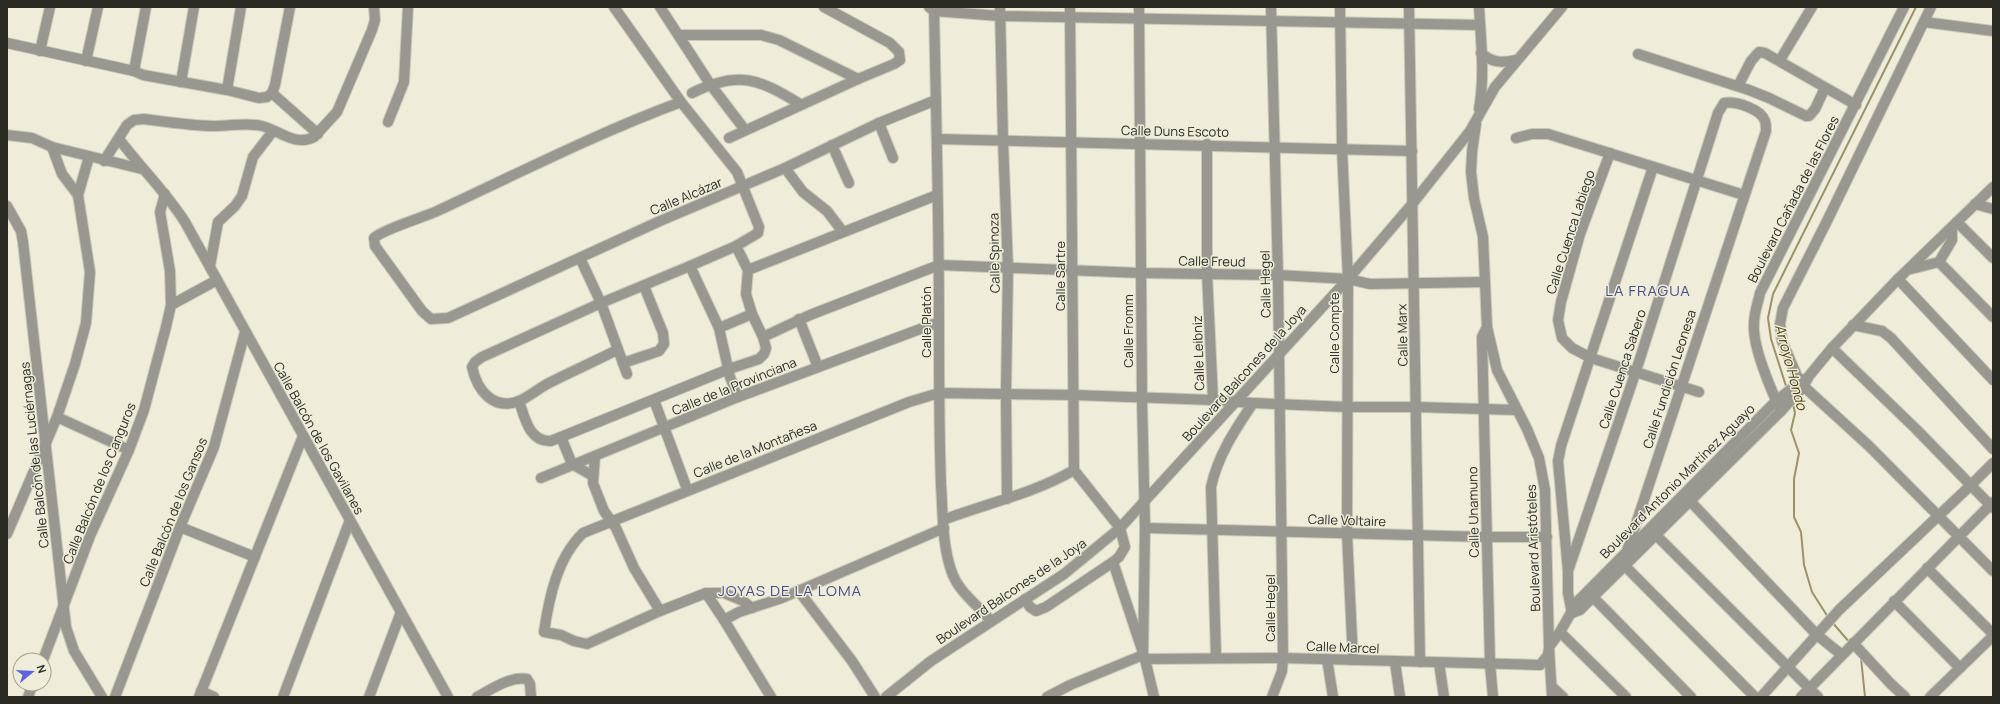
<svg xmlns="http://www.w3.org/2000/svg" width="2000" height="704" font-family="Manrope,sans-serif">
	<rect width="100%" height="100%" fill="#efecd9"/>
	<g fill="none" stroke-linecap="round" stroke-linejoin="round">
		<g stroke="#9b9368" stroke-width="2">
			<path d="M 1787,389 L 1771,339 L 1768,318 L 1773,294 L 1916,7"/>
			<path d="M 1793,404 L 1795,413 L 1791,430 L 1799,453 L 1794,479 L 1794,517 L 1801,532 L 1804,565 L 1812,592 L 1828,617"/>
			<path d="M 1832,622 L 1850,643"/>
			<path d="M 1861,658 L 1865,697"/>
		</g>
		<g stroke="#ccc9b8" stroke-width="12">
			<g id="minor">
				<path d="M 614,7 L 681,102 L 737,172 L 759,227 L 758,233 L 736,246 L 690,266 L 601,303 L 482,357 L 475,362 L 472,367 C 477,390 493,411 519,401 C 529,397 540,387 551,382 C 573,371 595,361 617,350"/>
				<path d="M 660,7 L 710,84 L 745,130"/>
				<path d="M 929,7 L 934,11 L 1000,16 L 1480,25"/>
				<path d="M 934,7 C 936,112 939,218 939,323 C 939,377 939,431 941,485 C 943,513 942,543 951,570 C 958,592 977,604 991,621"/>
				<path d="M 1000,7 L 1003,141 L 1008,268 L 1006,393 L 1007,499"/>
				<path d="M 1271,7 L 1278,275 L 1283,658 L 1282,671 L 1272,697"/>
				<path d="M 1340,7 L 1342,148 L 1348,279 L 1347,533 L 1353,660"/>
				<path d="M 1409,7 L 1420,662"/>
				<path d="M 1479,7 C 1481,41 1485,76 1479,109"/>
				<path d="M 1931,7 L 1826,223 L 1783,308 L 1780,324 L 1782,341 L 1800,383 L 1869,446 L 1993,571"/>
				<path d="M 1924,22 L 1993,31"/>
				<path d="M 679,35 L 761,35 L 779,40 L 858,79"/>
				<path d="M 7,43 L 134,71 L 143,75 L 227,90 L 259,98 L 267,97 L 272,93 L 275,85 L 290,7"/>
				<path d="M 40,51 L 50,7"/>
				<path d="M 1481,53 C 1492,63 1502,63 1516,60"/>
				<path d="M 1638,54 L 1749,90 L 1769,98 L 1806,116 L 1809,116 L 1815,109 L 1825,88"/>
				<path d="M 1780,60 L 1812,7"/>
				<path d="M 86,61 L 98,7"/>
				<path d="M 134,71 L 146,7"/>
				<path d="M 181,82 L 194,7"/>
				<path d="M 1738,86 L 1751,61 L 1759,52 L 1765,53 L 1856,105"/>
				<path d="M 227,90 L 241,7"/>
				<path d="M 272,93 L 318,134"/>
				<path d="M 692,93 C 739,70 759,79 800,104"/>
				<path d="M 681,102 C 597,133 517,174 435,212 C 421,218 382,230 374,238 L 375,246 L 422,311 L 431,319 L 448,318 L 660,221 L 785,168 L 879,123 L 936,100"/>
				<path d="M 388,122 L 404,82 L 408,7"/>
				<path d="M 879,123 L 893,158"/>
				<path d="M 1476,124 L 1472,152 L 1471,172 L 1474,198 L 1483,237 L 1487,327 L 1497,370 L 1527,429 L 1539,458 L 1545,490 L 1549,647 L 1548,655 L 1540,665"/>
				<path d="M 7,135 L 32,138 L 52,147 L 142,169"/>
				<path d="M 729,138 L 858,79 L 894,64 L 900,60 L 899,52 L 890,43 L 824,7"/>
				<path d="M 1516,138 L 1532,134 L 1548,134 L 1744,195"/>
				<path d="M 119,139 C 140,167 166,192 185,222 L 448,697"/>
				<path d="M 937,139 L 1412,151"/>
				<path d="M 1207,144 L 1207,273 L 1213,400 L 1253,403 C 1235,430 1218,455 1211,487 L 1216,657"/>
				<path d="M 832,145 L 849,183"/>
				<path d="M 52,147 L 62,174 L 78,195"/>
				<path d="M 1610,153 L 1580,234 L 1561,302 L 1558,320 L 1562,338 L 1572,348 L 1591,358 L 1699,392"/>
				<path d="M 104,161 L 127,125 L 134,120 L 144,119 C 167,122 192,126 215,126 C 231,126 246,122 262,126 C 279,130 295,147 314,137 L 337,112 L 372,30 L 375,20 L 374,7"/>
				<path d="M 785,168 L 803,192 L 827,211 L 843,232"/>
				<path d="M 1975,204 L 1993,209"/>
				<path d="M 7,206 L 21,231 L 23,242 L 66,627 L 74,651 L 102,697"/>
				<path d="M 1957,222 L 1993,258"/>
				<path d="M 580,258 L 601,303 L 627,374"/>
				<path d="M 1939,262 L 1952,240 L 1952,228"/>
				<path d="M 210,266 L 218,222 L 235,206 L 242,196 L 253,157 L 273,131"/>
				<path d="M 690,266 L 719,328 L 730,377 L 738,397"/>
				<path d="M 1911,269 L 1939,262 L 1993,317"/>
				<path d="M 748,270 L 937,195"/>
				<path d="M 1898,279 L 1993,380"/>
				<path d="M 171,305 L 217,280"/>
				<path d="M 799,319 L 818,367"/>
				<path d="M 1853,325 L 1882,331 L 1891,338 L 1993,449"/>
				<path d="M 1487,327 L 1482,337 L 1490,664 L 1493,697"/>
				<path d="M 719,328 L 752,314"/>
				<path d="M 763,337 L 810,315 L 939,265 L 1141,273 L 1278,275 L 1348,279 L 1370,284 L 1484,282"/>
				<path d="M 1832,348 L 1916,429 L 1993,508"/>
				<path d="M 623,363 L 659,351 L 664,344 L 663,333 L 644,286"/>
				<path d="M 654,400 L 687,489"/>
				<path d="M 519,401 C 525,418 529,442 551,441 L 729,369 L 759,359 L 764,354 L 766,348 L 763,337 L 752,314 L 746,294 L 748,270 L 736,246"/>
				<path d="M 1253,403 L 1347,407 L 1416,407 L 1517,410"/>
				<path d="M 1781,411 C 1771,390 1752,346 1754,323 C 1754,313 1758,303 1760,293 L 1904,7"/>
				<path d="M 57,417 L 129,450"/>
				<path d="M 561,437 L 572,464 L 593,476"/>
				<path d="M 595,456 L 593,483 L 604,511 L 616,528 L 634,568 L 660,611"/>
				<path d="M 541,478 L 738,397 L 939,322"/>
				<path d="M 1690,501 L 1817,635 L 1842,655"/>
				<path d="M 943,520 C 987,503 1033,494 1074,470"/>
				<path d="M 180,527 L 255,557"/>
				<path d="M 1145,528 L 1486,537 L 1547,537"/>
				<path d="M 7,534 L 57,417 L 75,364 L 86,323 L 90,272 L 78,195 L 89,157"/>
				<path d="M 1656,535 L 1818,697"/>
				<path d="M 1113,562 L 1145,659 L 1154,697"/>
				<path d="M 1625,566 L 1755,697"/>
				<path d="M 1927,568 L 1993,634"/>
				<path d="M 1568,571 L 1636,371 L 1718,113 L 1724,103 C 1736,101 1761,109 1765,121 C 1766,124 1766,128 1766,131 L 1627,551"/>
				<path d="M 798,590 L 852,661 L 875,697"/>
				<path d="M 706,593 L 724,620 L 771,697"/>
				<path d="M 1593,597 L 1691,697"/>
				<path d="M 1025,599 L 1030,607 L 1036,611 L 1046,607 L 1113,562 L 1119,557 L 1125,547 L 1120,528 L 1074,470 L 1070,7"/>
				<path d="M 1894,601 L 1960,668"/>
				<path d="M 752,608 L 743,601 L 724,593 L 706,593 L 660,611 L 587,644 L 574,641 L 561,635 L 544,632 C 549,598 557,558 583,533 L 909,402 L 939,393 L 1074,395 L 1213,400"/>
				<path d="M 1572,613 L 1580,610 L 1593,597 L 1781,411 L 1803,387 L 1809,376 L 1832,348 L 1898,279 L 1993,187"/>
				<path d="M 1572,613 L 1568,593 L 1568,571 L 1558,461 L 1561,446 L 1653,167"/>
				<path d="M 724,620 L 739,612 L 782,598 L 944,528"/>
				<path d="M 1560,632 L 1626,697"/>
				<path d="M 1853,643 L 1890,683 L 1905,697"/>
				<path d="M 1145,659 L 1283,658 L 1540,665"/>
				<path d="M 1327,659 L 1333,697"/>
				<path d="M 43,660 L 90,536 L 129,450 L 144,410 L 166,327 L 171,305 L 170,271 L 160,212 L 165,194"/>
				<path d="M 1395,662 L 1400,697"/>
				<path d="M 1439,663 L 1444,697"/>
				<path d="M 1552,687 L 1563,697"/>
				<path d="M 201,691 L 214,697"/>
				<path d="M 28,697 L 33,684"/>
				<path d="M 115,697 L 180,527 L 214,447 L 245,332"/>
				<path d="M 199,697 L 303,436"/>
				<path d="M 283,697 L 350,520"/>
				<path d="M 369,697 L 401,612"/>
				<path d="M 477,697 C 492,689 510,676 527,679 L 530,684 L 531,697"/>
				<path d="M 886,697 L 931,661 L 1064,574 L 1120,528 L 1348,279 L 1413,203 L 1470,131 L 1495,87 L 1562,7"/>
				<path d="M 1047,697 L 1070,685 L 1143,655 L 1145,528 L 1142,398 L 1139,7"/>
				<path d="M 1552,697 L 1549,647 L 1560,632 L 1577,602 L 1776,401 L 1804,379"/>
				<path d="M 1761,697 L 1839,610 L 1971,485 L 1993,463"/>
				<path d="M 1801,697 L 1993,502"/>
				<path d="M 1930,697 L 1993,636"/>
			</g>
		</g>
		<use href="#minor" stroke="#99978f" stroke-width="10"/>
	</g>
	<g text-anchor="middle" stroke-width="3" stroke-linejoin="round" paint-order="stroke">
		<g font-size="13" fill="#2b2a23" stroke="#efecd9">
			<text transform="translate(1175 131) rotate(1)" y="5">Calle Duns Escoto</text>
			<text transform="translate(686 196) rotate(-23)" y="5">Calle Alcázar</text>
			<text transform="translate(1793 199) rotate(-63)" y="5">Boulevard Cañada de las Flores</text>
			<text transform="translate(1570 232) rotate(-72)" y="5">Calle Cuenca Labiego</text>
			<text transform="translate(994 253) rotate(-91)" y="5">Calle Spinoza</text>
			<text transform="translate(1212 261) rotate(1)" y="5">Calle Freud</text>
			<text transform="translate(1060 276) rotate(-90)" y="5">Calle Sartre</text>
			<text transform="translate(1265 284) rotate(-91)" y="5">Calle Hegel</text>
			<text transform="translate(926 322) rotate(-90)" y="5">Calle Platón</text>
			<text transform="translate(1128 331) rotate(-90)" y="5">Calle Fromm</text>
			<text transform="translate(1334 333) rotate(-90)" y="5">Calle Compte</text>
			<text transform="translate(1402 335) rotate(-91)" y="5">Calle Marx</text>
			<text transform="translate(1198 353) rotate(-92)" y="5">Calle Leibniz</text>
			<text transform="translate(1622 369) rotate(-72)" y="5">Calle Cuenca Sabero</text>
			<text transform="translate(1244 373) rotate(-48)" y="5">Boulevard Balcones de la Joya</text>
			<text transform="translate(1669 379) rotate(-72)" y="5">Calle Fundición Leonesa</text>
			<text transform="translate(734 386) rotate(-22)" y="5">Calle de la Provinciana</text>
			<text transform="translate(319 438) rotate(61)" y="5">Calle Balcón de los Gavilanes</text>
			<text transform="translate(755 449) rotate(-22)" y="5">Calle de la Montañesa</text>
			<text transform="translate(34 455) rotate(-96)" y="5">Calle Balcón de las Luciérnagas</text>
			<text transform="translate(1677 481) rotate(-45)" y="5">Boulevard Antonio Martínez Aguayo</text>
			<text transform="translate(99 483) rotate(-68)" y="5">Calle Balcón de los Canguros</text>
			<text transform="translate(173 512) rotate(-68)" y="5">Calle Balcón de los Gansos</text>
			<text transform="translate(1473 512) rotate(-91)" y="5">Calle Unamuno</text>
			<text transform="translate(1347 520) rotate(2)" y="5">Calle Voltaire</text>
			<text transform="translate(1533 548) rotate(-92)" y="5">Boulevard Aristóteles</text>
			<text transform="translate(1011 591) rotate(-34)" y="5">Boulevard Balcones de la Joya</text>
			<text transform="translate(1270 608) rotate(-90)" y="5">Calle Hegel</text>
			<text transform="translate(1343 647) rotate(2)" y="5">Calle Marcel</text>
		</g>
		<g font-size="14" font-style="italic" fill="#4b4109" stroke="#efecd9">
			<text transform="translate(1791 367) rotate(75)" y="5">Arroyo Hondo</text>
		</g>
		<g font-size="15" letter-spacing="1" fill="#484c89" stroke="#efecd9">
			<text x="1648" y="296">LA FRAGUA</text>
			<text x="790" y="596">JOYAS DE LA LOMA</text>
		</g>
	</g>
	<rect width="2000" height="704" fill="none" stroke="#2b2a23" stroke-width="16"/>
	<g transform="translate(32 672) rotate(72)"><circle r="19" fill="#efecd9" stroke="#a19e90"/>
	<path d="M0-3L7 15L0 10L-7 15Z" fill="#6162db"/>
	<text y="-6" font-size="11" font-weight="bold" text-anchor="middle" fill="#2b2a23">N</text>
	</g>
</svg>
